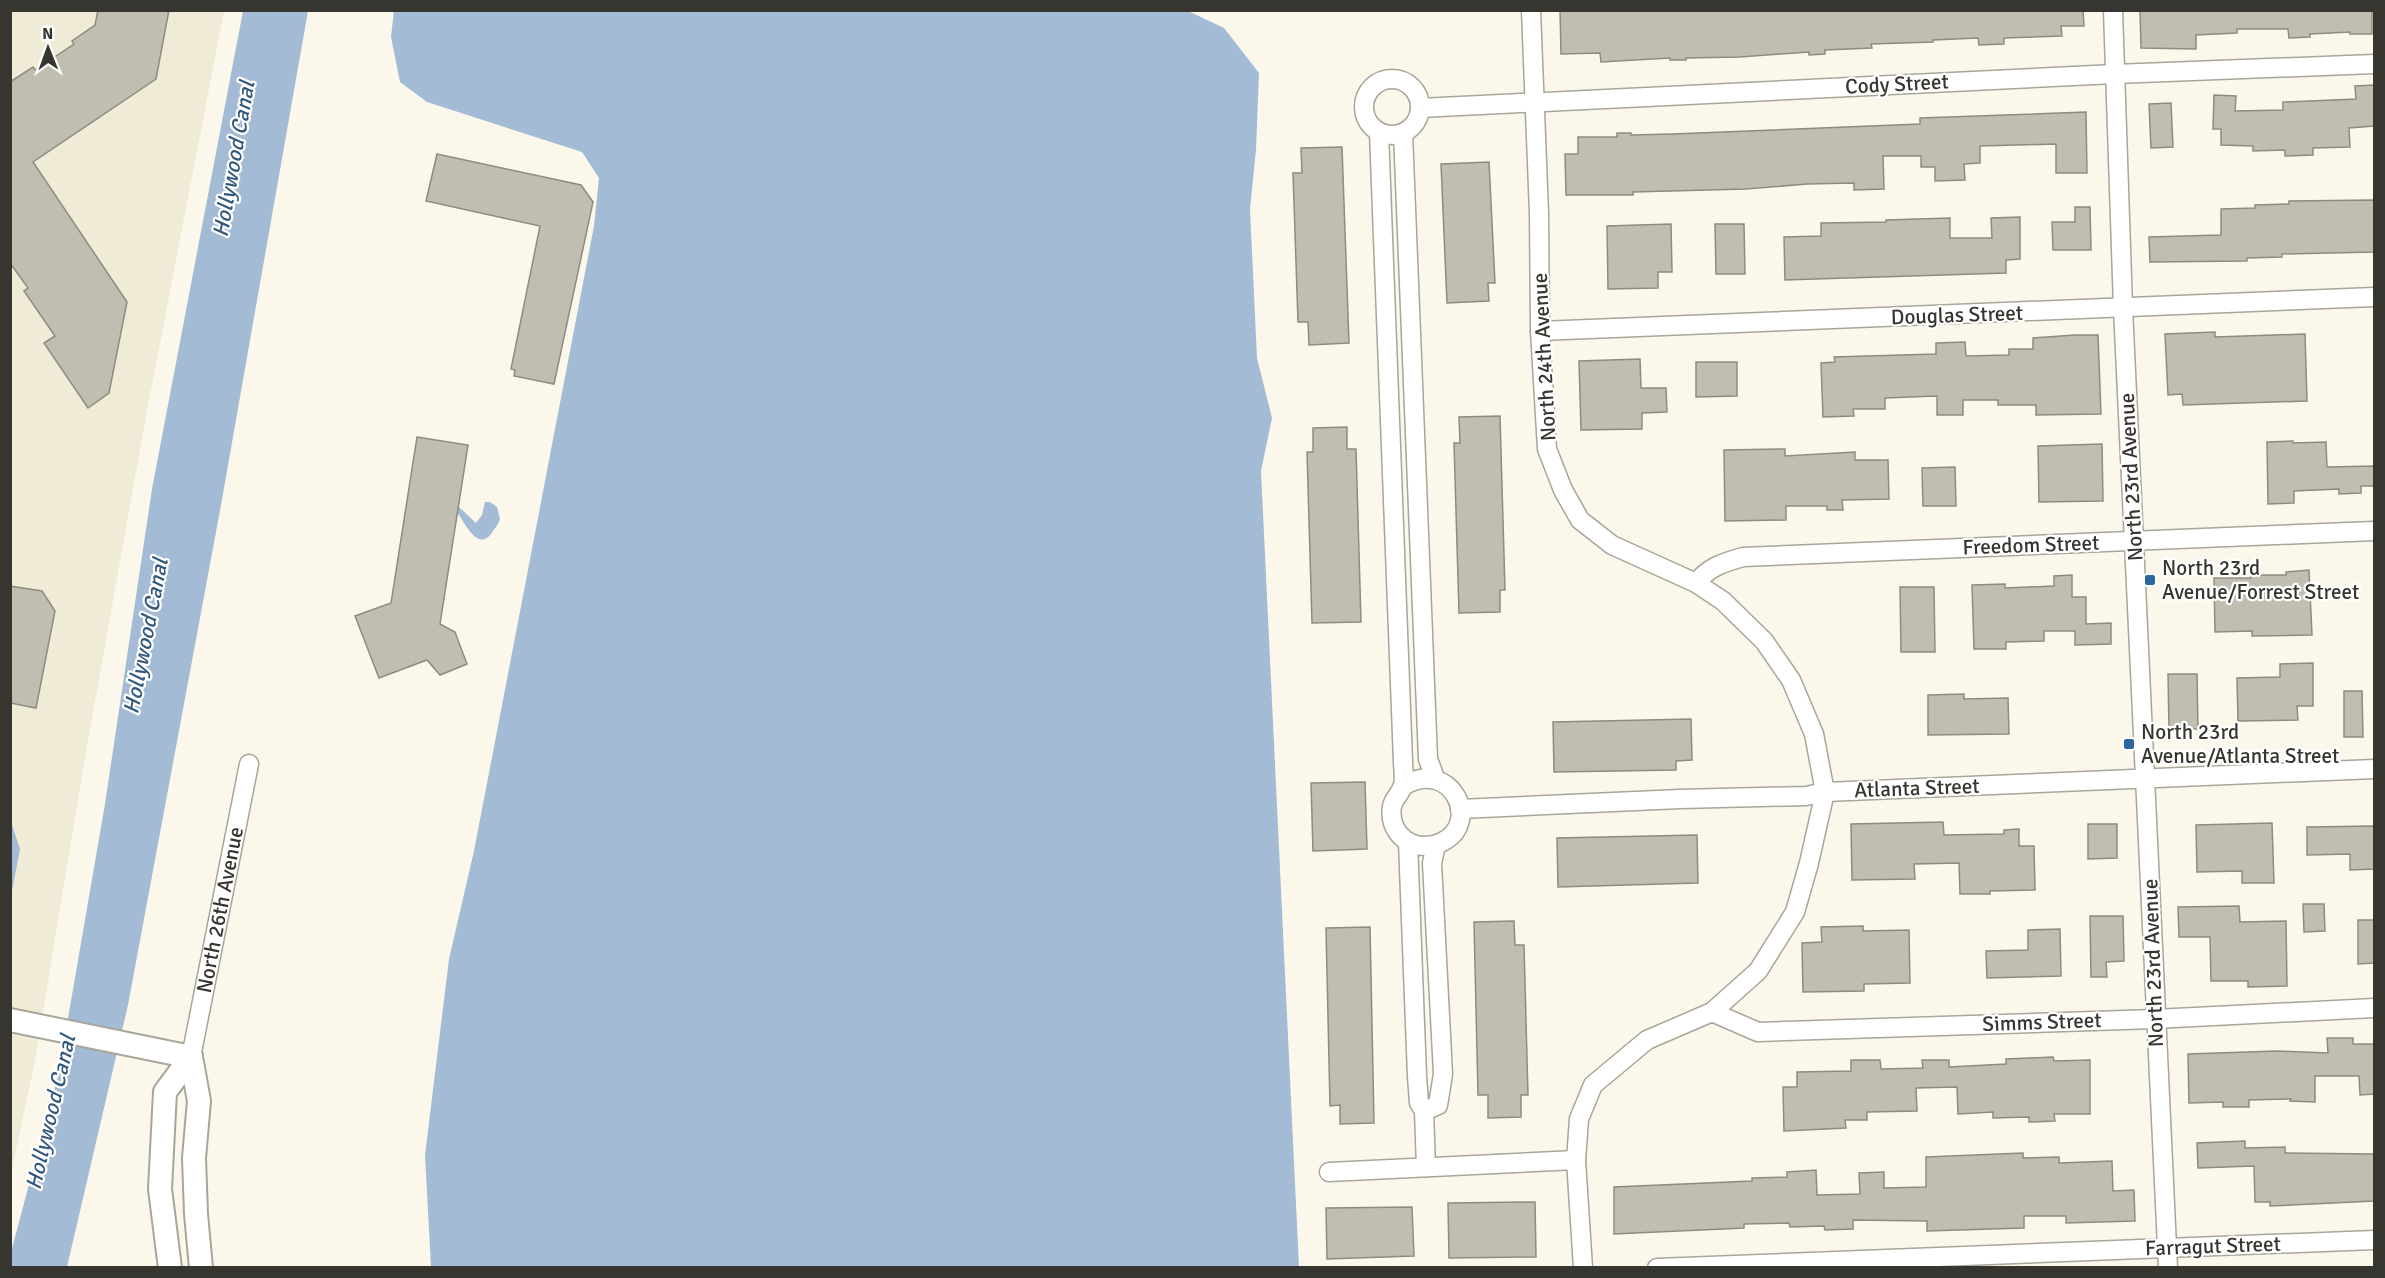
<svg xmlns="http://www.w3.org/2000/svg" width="2385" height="1278" font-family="Signika,sans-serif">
	<rect width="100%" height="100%" fill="#fbf8eb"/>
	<path fill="#f0ebd7" d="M 11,11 L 224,11 L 146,416 L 83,769 L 35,1061 L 11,1174 Z"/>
	<g fill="#a3bbd5">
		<path d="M 394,10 L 1188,11 L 1224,28 L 1259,73 L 1256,150 L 1250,209 L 1257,358 L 1272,418 L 1261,471 L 1299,1267 L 431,1267 L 425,1155 L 449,959 L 474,851 L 594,226 L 599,178 L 582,152 L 427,102 L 400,82 L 391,37 Z"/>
		<path d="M 243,11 L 308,11 L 221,505 L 128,1005 L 67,1267 L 11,1268 L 11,1252 L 58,1076 L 105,804 L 152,489 Z"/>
		<path d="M 485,502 L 490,502 L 497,507 L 500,519 C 498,525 496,527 493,531 C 479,554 466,525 457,512 L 458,506 L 476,523 L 482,515 Z"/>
		<path d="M 11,822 L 20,849 L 11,896 Z"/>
	</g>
	<g fill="#c0bdb1" stroke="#8e8b80" stroke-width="1.5">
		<path d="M 98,10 L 169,10 L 156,79 L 33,162 L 127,302 L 109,393 L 88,408 L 44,343 L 55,336 L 24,291 L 28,288 L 10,263 L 10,82 L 33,67 L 35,70 L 74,44 L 72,41 L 95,25 Z"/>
		<path d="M 1560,10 L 2083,10 L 2084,26 L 2061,26 L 2062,36 L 2004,38 L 2004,44 L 1979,45 L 1978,38 L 1933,40 L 1933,42 L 1871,44 L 1872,48 L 1825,50 L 1825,54 L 1809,55 L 1809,52 L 1740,57 L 1686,58 L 1686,60 L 1670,60 L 1670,58 L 1601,62 L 1600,53 L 1561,54 Z"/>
		<path d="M 2140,10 L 2372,10 L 2372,34 L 2350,34 L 2350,32 L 2310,34 L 2310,37 L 2289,38 L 2288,29 L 2237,29 L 2237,33 L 2196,35 L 2196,49 L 2141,48 Z"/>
		<path d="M 2374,85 L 2374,126 L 2349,128 L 2350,147 L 2313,148 L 2313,155 L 2285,156 L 2285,150 L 2253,151 L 2253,146 L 2221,145 L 2221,129 L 2213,129 L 2214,95 L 2236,96 L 2235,111 L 2283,110 L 2283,102 L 2356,99 L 2355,86 Z"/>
		<path d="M 2171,103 L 2173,147 L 2151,148 L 2149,104 Z"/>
		<path d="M 2086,112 L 2087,173 L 2056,173 L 2056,144 L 1980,146 L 1980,163 L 1964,164 L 1965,180 L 1935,181 L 1935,167 L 1921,167 L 1921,156 L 1883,156 L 1884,189 L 1854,190 L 1854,183 L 1807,184 L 1746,189 L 1633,192 L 1633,195 L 1566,195 L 1565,154 L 1578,154 L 1578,137 L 1617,137 L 1617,133 L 1631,133 L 1631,135 L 1673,134 L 1920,124 L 1920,118 Z"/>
		<path d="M 1342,147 L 1349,343 L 1309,345 L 1308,322 L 1298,322 L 1293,173 L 1302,173 L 1301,148 Z"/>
		<path d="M 437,154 L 581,185 L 593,202 L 554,384 L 514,376 L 515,370 L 511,369 L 540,226 L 426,201 Z"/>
		<path d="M 1489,162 L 1495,283 L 1488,283 L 1489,301 L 1447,303 L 1441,164 Z"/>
		<path d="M 2374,200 L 2374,252 L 2282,254 L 2282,257 L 2247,258 L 2247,261 L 2150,262 L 2149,237 L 2221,235 L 2221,209 L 2255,208 L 2255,205 L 2289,204 L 2289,201 Z"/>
		<path d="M 2075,207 L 2090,207 L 2091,250 L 2053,250 L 2052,222 L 2075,222 Z"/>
		<path d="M 2020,217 L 2020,259 L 2006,260 L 2006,273 L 1785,280 L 1784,237 L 1821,236 L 1821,223 L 1886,222 L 1886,220 L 1950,218 L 1950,238 L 1992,238 L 1991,218 Z"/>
		<path d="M 1671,224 L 1672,272 L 1658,272 L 1658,288 L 1608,289 L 1607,226 Z"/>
		<path d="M 1715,224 L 1744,224 L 1745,274 L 1716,274 Z"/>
		<path d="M 2215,332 L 2215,337 L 2305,334 L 2307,401 L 2183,405 L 2182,394 L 2168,395 L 2165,334 Z"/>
		<path d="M 2075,335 L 2098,335 L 2101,414 L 2036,415 L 2036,405 L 1998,405 L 1998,400 L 1963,400 L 1963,415 L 1937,415 L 1937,396 L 1885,398 L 1885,409 L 1853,409 L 1854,416 L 1823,417 L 1821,363 L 1835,362 L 1834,357 L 1936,354 L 1936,343 L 1965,342 L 1966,356 L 2009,355 L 2009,349 L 2033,349 L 2033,338 Z"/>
		<path d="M 1640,359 L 1641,388 L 1666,388 L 1667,412 L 1642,413 L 1642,429 L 1581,430 L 1579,361 Z"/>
		<path d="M 1696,362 L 1737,362 L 1737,396 L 1696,397 Z"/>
		<path d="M 1500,416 L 1505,590 L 1500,590 L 1500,612 L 1459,613 L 1454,443 L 1460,443 L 1459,417 Z"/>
		<path d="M 1347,427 L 1347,449 L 1356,449 L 1361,622 L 1312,623 L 1307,452 L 1313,452 L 1313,428 Z"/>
		<path d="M 417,437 L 468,445 L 440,624 L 455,632 L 467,664 L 440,675 L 427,660 L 379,678 L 355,616 L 391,603 Z"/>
		<path d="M 2293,441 L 2293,443 L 2326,442 L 2327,467 L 2374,466 L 2374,486 L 2361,486 L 2361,493 L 2339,494 L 2339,489 L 2294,491 L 2294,503 L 2268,504 L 2267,442 Z"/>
		<path d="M 2102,444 L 2103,501 L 2039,502 L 2038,446 Z"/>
		<path d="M 1785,449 L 1785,456 L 1855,452 L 1855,460 L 1888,460 L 1889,499 L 1842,500 L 1843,510 L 1827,510 L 1827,506 L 1786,506 L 1786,520 L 1725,521 L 1724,450 Z"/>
		<path d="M 1955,467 L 1956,506 L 1923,506 L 1922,468 Z"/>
		<path d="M 2309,570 L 2312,635 L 2252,636 L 2252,631 L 2215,632 L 2214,578 L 2251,578 L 2251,575 L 2286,575 L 2286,572 Z"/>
		<path d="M 2072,575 L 2072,597 L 2086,597 L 2086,624 L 2111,623 L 2111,644 L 2075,645 L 2075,631 L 2044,631 L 2044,641 L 2006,642 L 2006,649 L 1974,649 L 1972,585 L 2005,584 L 2005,588 L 2054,586 L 2054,576 Z"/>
		<path d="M 10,586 L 42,591 L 55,611 L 36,708 L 10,703 Z"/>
		<path d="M 1900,587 L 1934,587 L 1935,652 L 1901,652 Z"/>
		<path d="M 2313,663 L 2313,706 L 2297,706 L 2298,720 L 2238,721 L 2237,678 L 2280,677 L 2280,664 Z"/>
		<path d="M 2168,674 L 2197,674 L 2198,729 L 2169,729 Z"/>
		<path d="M 2344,691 L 2362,691 L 2363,737 L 2344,737 Z"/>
		<path d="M 1964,694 L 1964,699 L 2008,698 L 2009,734 L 1928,735 L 1928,695 Z"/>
		<path d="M 1691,719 L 1692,760 L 1676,761 L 1676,770 L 1554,772 L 1553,722 Z"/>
		<path d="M 1365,782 L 1367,849 L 1313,851 L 1311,783 Z"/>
		<path d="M 1943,822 L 1944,835 L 2004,834 L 2004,830 L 2019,829 L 2019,846 L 2034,846 L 2035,890 L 1990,891 L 1990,894 L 1960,894 L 1959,863 L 1914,864 L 1915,879 L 1852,880 L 1851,824 Z"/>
		<path d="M 2272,823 L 2274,883 L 2242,883 L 2242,871 L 2197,872 L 2196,825 Z"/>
		<path d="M 2088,824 L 2117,824 L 2117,858 L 2088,859 Z"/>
		<path d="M 2374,826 L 2374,869 L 2350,870 L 2350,854 L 2307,855 L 2307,827 Z"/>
		<path d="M 1697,835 L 1698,883 L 1558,887 L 1557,838 Z"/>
		<path d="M 2303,904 L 2324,904 L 2325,931 L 2304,932 Z"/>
		<path d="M 2239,906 L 2240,922 L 2286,921 L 2287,986 L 2248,987 L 2248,981 L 2211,981 L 2210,937 L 2179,937 L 2178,907 Z"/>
		<path d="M 2090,916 L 2123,916 L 2124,961 L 2106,962 L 2107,977 L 2091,977 Z"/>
		<path d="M 2358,920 L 2374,920 L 2374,963 L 2358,964 Z"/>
		<path d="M 1514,921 L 1515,945 L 1524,945 L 1528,1095 L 1521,1095 L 1521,1117 L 1488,1118 L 1488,1095 L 1478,1095 L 1474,922 Z"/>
		<path d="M 1863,926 L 1863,931 L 1909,930 L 1910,983 L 1864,984 L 1864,991 L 1803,992 L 1802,943 L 1822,942 L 1821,927 Z"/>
		<path d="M 1370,927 L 1374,1123 L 1340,1124 L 1340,1105 L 1330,1106 L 1326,928 Z"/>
		<path d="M 2060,929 L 2061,976 L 1987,978 L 1986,951 L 2028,950 L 2028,930 Z"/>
		<path d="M 2327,1038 L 2353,1038 L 2353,1044 L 2374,1044 L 2374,1094 L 2360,1095 L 2359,1076 L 2315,1076 L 2315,1102 L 2290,1101 L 2291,1099 L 2249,1100 L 2249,1107 L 2223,1107 L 2223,1102 L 2189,1103 L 2188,1054 L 2277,1051 L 2328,1053 Z"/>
		<path d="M 2053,1057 L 2054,1061 L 2090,1060 L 2090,1114 L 2054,1114 L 2055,1121 L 2029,1122 L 2029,1117 L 1993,1118 L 1993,1112 L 1958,1114 L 1957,1087 L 1916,1088 L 1917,1111 L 1867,1112 L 1867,1120 L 1845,1120 L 1846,1128 L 1784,1131 L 1783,1087 L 1797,1087 L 1797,1072 L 1851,1071 L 1851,1060 L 1880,1060 L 1881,1069 L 1923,1068 L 1922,1060 L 1949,1060 L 1949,1067 L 2006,1064 L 2006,1059 Z"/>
		<path d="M 2245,1141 L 2245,1148 L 2285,1147 L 2285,1153 L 2374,1154 L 2374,1201 L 2270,1206 L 2270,1202 L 2255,1202 L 2254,1166 L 2198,1168 L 2197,1143 Z"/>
		<path d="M 2023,1153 L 2023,1158 L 2059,1157 L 2059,1163 L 2112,1161 L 2113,1191 L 2134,1190 L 2135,1221 L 2066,1223 L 2066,1216 L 2024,1216 L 2024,1228 L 1927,1231 L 1927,1221 L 1853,1220 L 1853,1229 L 1825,1230 L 1824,1226 L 1790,1227 L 1789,1223 L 1744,1224 L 1744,1228 L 1614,1234 L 1614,1187 L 1752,1181 L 1752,1178 L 1787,1177 L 1787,1172 L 1816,1170 L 1817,1195 L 1860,1194 L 1859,1173 L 1884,1172 L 1884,1188 L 1926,1187 L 1926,1157 Z"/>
		<path d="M 1535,1202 L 1536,1257 L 1449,1258 L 1448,1203 Z"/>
		<path d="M 1412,1207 L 1414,1256 L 1327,1259 L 1326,1208 Z"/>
	</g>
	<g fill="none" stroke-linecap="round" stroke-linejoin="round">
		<g stroke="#a8a599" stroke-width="21">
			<g id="minor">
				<path d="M 1531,10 L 1539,213 L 1540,331 L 1547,449 L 1563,490 L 1580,520 L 1612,545 L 1696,583 L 1723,601 L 1764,641 L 1791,680 L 1814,734 L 1825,792 L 1809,863 L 1795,912 L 1758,971 L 1712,1012 L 1647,1040 L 1593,1085 L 1579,1119 L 1576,1160 L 1583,1268"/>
				<path d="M 2113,10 L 2123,308 L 2168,1268"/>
				<circle cx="1392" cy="107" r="28"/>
				<path d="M 1420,108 L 2115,74 L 2374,64"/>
				<path d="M 1379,132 L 1403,762 C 1403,769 1405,779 1403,785 C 1399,799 1389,798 1392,819 C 1394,831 1404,842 1416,845 C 1425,847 1434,846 1442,842 C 1483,822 1450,757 1403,786"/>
				<path d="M 1403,133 L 1428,759 L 1435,778"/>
				<path d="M 1540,331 L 2374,297"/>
				<path d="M 1696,583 C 1709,567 1722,563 1743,557 L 2374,531"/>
				<path d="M 1460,809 L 1680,799 L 1806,796 L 1825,792 L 2374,769"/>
				<path d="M 1408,842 L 1417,1076 L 1419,1103 L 1424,1111 L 1426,1167"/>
				<path d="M 1712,1012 L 1758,1032 L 2155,1019 L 2374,1008"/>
				<path id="s1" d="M 191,1057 L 249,764"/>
				<path d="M 1424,1111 L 1438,1105 L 1443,1074 L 1432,863 L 1436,845"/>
				<path d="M 1329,1172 L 1576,1160"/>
				<path d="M 1657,1268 L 2374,1240"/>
			</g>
		</g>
		<g stroke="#a8a599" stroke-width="26">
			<g id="tertiary">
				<path d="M 10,1020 L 191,1057"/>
				<path d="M 191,1057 L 199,1101 L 194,1158 L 196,1214 L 201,1268"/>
				<path d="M 170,1268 L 160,1189 L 165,1092 L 191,1057"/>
			</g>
		</g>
		<use href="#minor" stroke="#fff" stroke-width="18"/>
		<use href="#tertiary" stroke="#fff" stroke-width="22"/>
	</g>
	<g fill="#2c679f" stroke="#fff" stroke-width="2">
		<rect x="2144" y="574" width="12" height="12" rx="3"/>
		<rect x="2123" y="738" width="12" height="12" rx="3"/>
	</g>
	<g text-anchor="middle" stroke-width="4.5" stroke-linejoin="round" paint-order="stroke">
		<g font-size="21" fill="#363530" stroke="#fff">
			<text transform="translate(1897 84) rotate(-3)" y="7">Cody Street</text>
			<text transform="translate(1957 315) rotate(-2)" y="7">Douglas Street</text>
			<text transform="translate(1544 357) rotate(-93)" y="7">North 24th Avenue</text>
			<text transform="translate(2131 477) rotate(-93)" y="7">North 23rd Avenue</text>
			<text transform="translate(2031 545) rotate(-2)" y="7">Freedom Street</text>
			<text transform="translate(1917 788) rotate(-2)" y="7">Atlanta Street</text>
			<text dy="7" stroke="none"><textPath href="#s1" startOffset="150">North 26th Avenue</textPath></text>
			<text transform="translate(2153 963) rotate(-92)" y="7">North 23rd Avenue</text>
			<text transform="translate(2042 1022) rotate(-2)" y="7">Simms Street</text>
			<text transform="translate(2213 1246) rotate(-2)" y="7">Farragut Street</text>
		</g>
		<g font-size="21" fill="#363530" stroke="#fff" text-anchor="start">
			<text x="2162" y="575">North 23rd<tspan x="2162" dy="24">Avenue/Forrest Street</tspan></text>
			<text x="2141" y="739">North 23rd<tspan x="2141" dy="24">Avenue/Atlanta Street</tspan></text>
		</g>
		<g font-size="22" font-style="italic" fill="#32587d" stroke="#fff">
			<text transform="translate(233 159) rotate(-80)" y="8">Hollywood Canal</text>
			<text transform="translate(145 636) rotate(-79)" y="8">Hollywood Canal</text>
			<text transform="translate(50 1112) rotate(-77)" y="8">Hollywood Canal</text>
		</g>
	</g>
	<rect width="2385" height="1278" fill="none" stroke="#363530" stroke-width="24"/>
	<g transform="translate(48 48) rotate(359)" stroke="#ffffff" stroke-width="4.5" paint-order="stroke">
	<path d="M0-4.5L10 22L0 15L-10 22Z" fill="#363530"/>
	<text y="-9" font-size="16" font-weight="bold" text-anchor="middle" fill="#363530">N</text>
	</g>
</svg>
